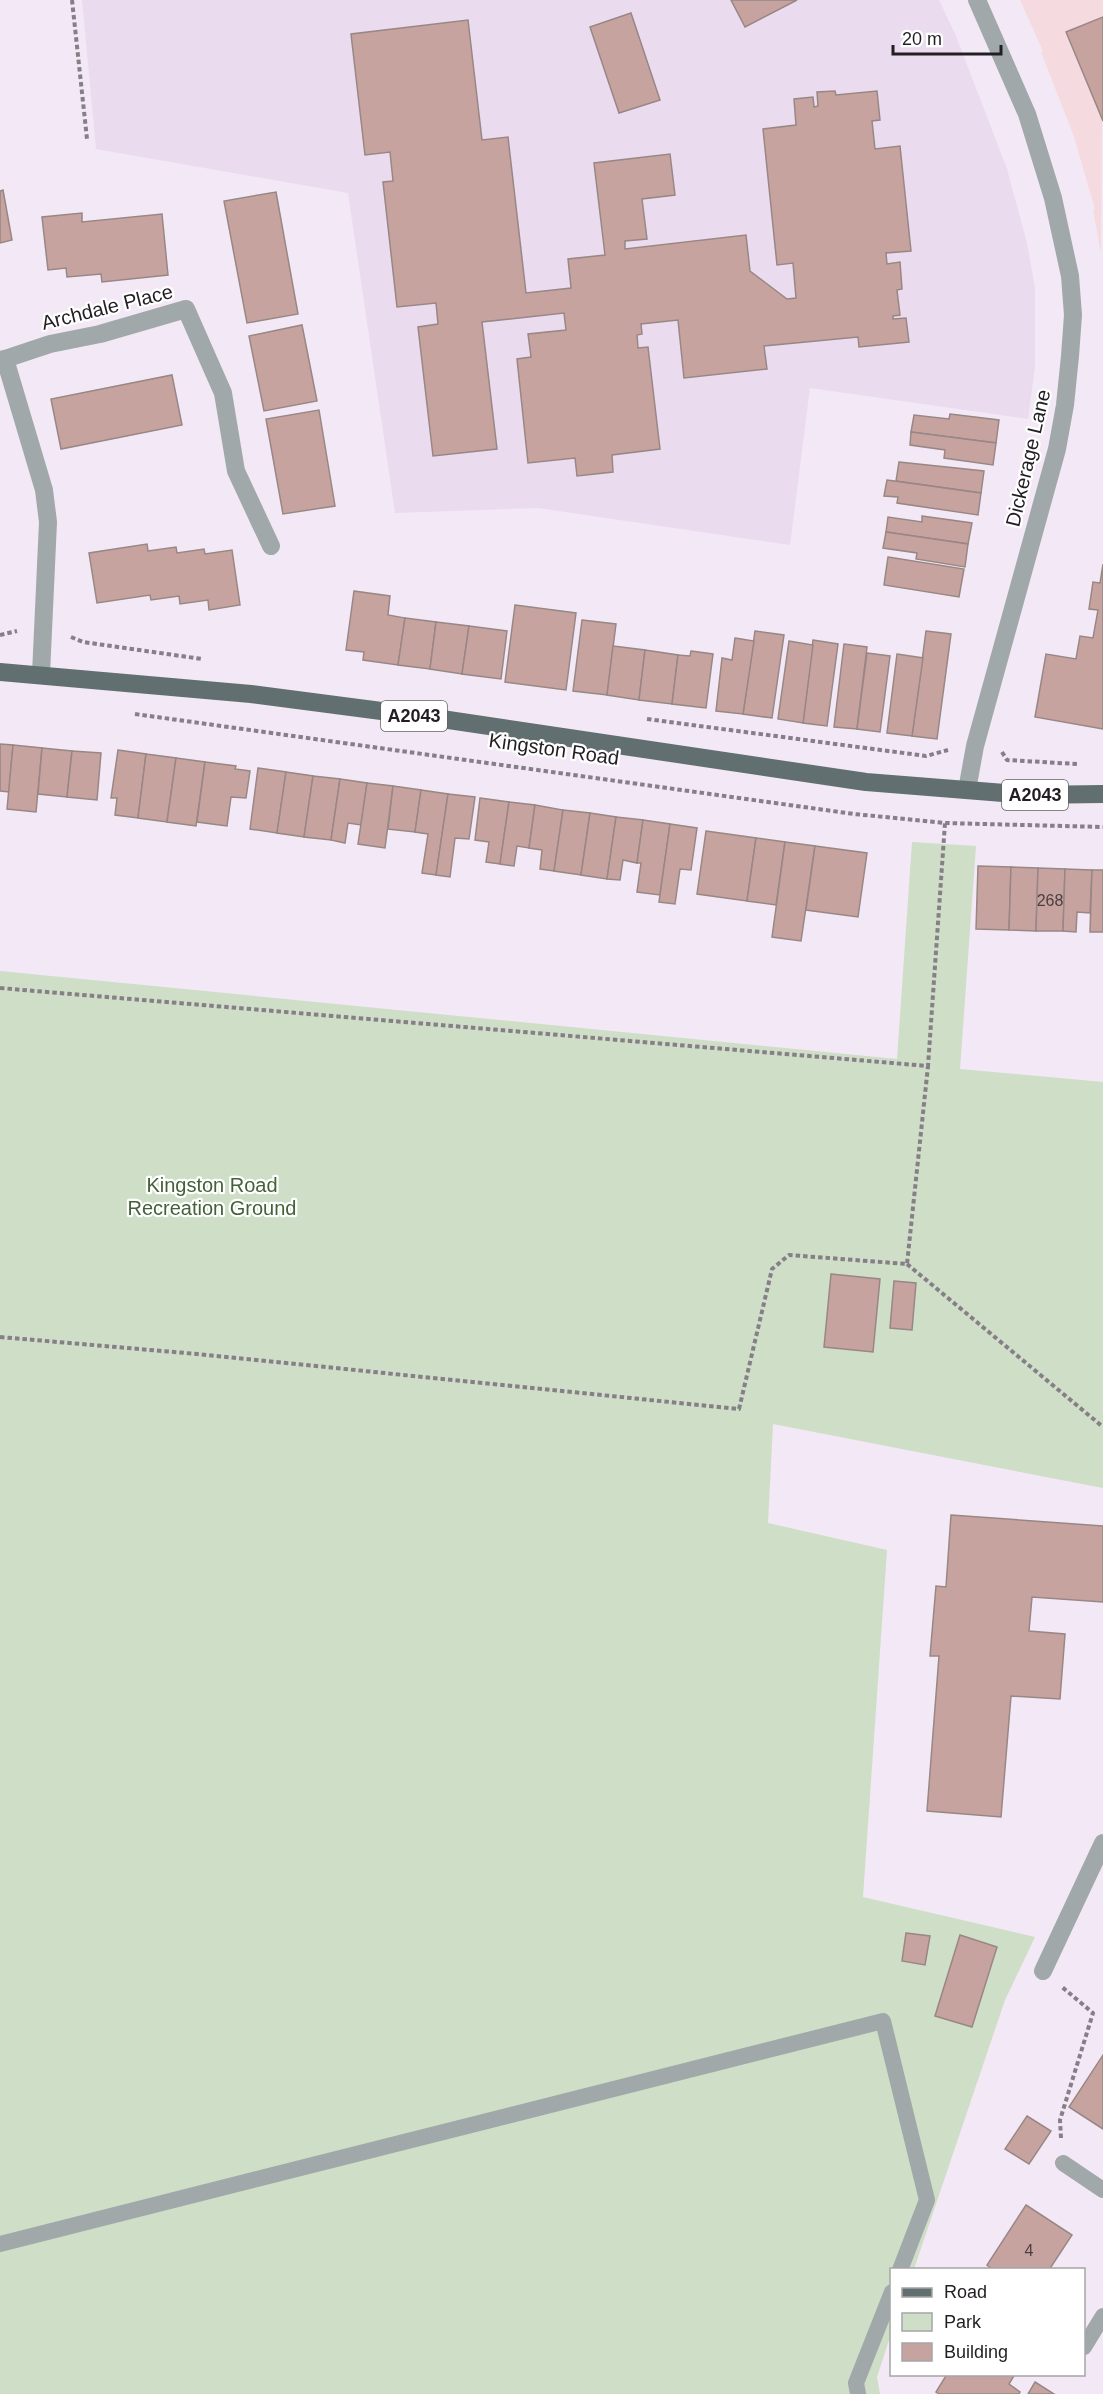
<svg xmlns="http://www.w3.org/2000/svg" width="1103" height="2394" font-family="Arial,sans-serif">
	<rect width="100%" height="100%" fill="#f3e8f5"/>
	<path fill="#f5dbdf" d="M 1020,0 L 1103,0 L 1101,254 L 1093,210 L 1095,209 L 1073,134 L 1041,52 L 1043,51 Z"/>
	<path fill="#ebdbee" d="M 82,0 L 939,0 L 956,36 L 1007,169 L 1027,243 L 1035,288 L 1035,367 L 1028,419 L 810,388 L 790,545 L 538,508 L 395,513 L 348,193 L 96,149 Z"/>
	<path fill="#cedec7" d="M 912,842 L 976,846 L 960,1069 L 1103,1082 L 1103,1488 L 773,1424 L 768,1523 L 887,1550 L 863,1897 L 1035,1937 L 1005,2000 L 914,2269 L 892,2270 L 891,2334 L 877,2377 L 880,2394 L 0,2394 L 0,971 L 897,1059 Z"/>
	<g fill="#c7a3a0" stroke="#988785" stroke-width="1.5">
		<path d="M 731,0 L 797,0 L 745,27 Z"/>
		<path d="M 631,13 L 660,100 L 619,113 L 590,27 Z"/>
		<path d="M 1103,17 L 1103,121 L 1066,32 Z"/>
		<path d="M 468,20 L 482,140 L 508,137 L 526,293 L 571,288 L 568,259 L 605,255 L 594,163 L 670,154 L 675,195 L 642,199 L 647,239 L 625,241 L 625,249 L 746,235 L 750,271 L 787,299 L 796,298 L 793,263 L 777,265 L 763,129 L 796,125 L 794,99 L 813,97 L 814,107 L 818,106 L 817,92 L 835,91 L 836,95 L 877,91 L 880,120 L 872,121 L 875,149 L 900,146 L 911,251 L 886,253 L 887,264 L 900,262 L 902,289 L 897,290 L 900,315 L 893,316 L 893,319 L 906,318 L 909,342 L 859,347 L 858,337 L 764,346 L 767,369 L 684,378 L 678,320 L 641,324 L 642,334 L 637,335 L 638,348 L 648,347 L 660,449 L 612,455 L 613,472 L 577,476 L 575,458 L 528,463 L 517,359 L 531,357 L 528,334 L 566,330 L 564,313 L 482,322 L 497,449 L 433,456 L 418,327 L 438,324 L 436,303 L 397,307 L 383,182 L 393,181 L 390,152 L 365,155 L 351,34 Z"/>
		<path d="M 3,190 L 12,240 L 0,243 L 0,191 Z"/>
		<path d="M 276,192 L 298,314 L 247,323 L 224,201 Z"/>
		<path d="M 82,213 L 82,222 L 162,214 L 168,275 L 102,282 L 101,274 L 67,277 L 66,268 L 48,270 L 42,217 Z"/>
		<path d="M 302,325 L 317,401 L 264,411 L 249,336 Z"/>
		<path d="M 172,375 L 182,425 L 61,449 L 51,399 Z"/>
		<path d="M 319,410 L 335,506 L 283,514 L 266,419 Z"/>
		<path d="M 950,414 L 999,420 L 996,443 L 911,432 L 914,415 L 949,419 Z"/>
		<path d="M 911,432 L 996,443 L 993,465 L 944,458 L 945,450 L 910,445 Z"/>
		<path d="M 899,462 L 984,471 L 981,493 L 896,481 Z"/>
		<path d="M 887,480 L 981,493 L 978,515 L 897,503 L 898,497 L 884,496 Z"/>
		<path d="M 922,516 L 972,523 L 968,544 L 886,532 L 888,517 L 922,522 Z"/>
		<path d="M 886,532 L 968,544 L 965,567 L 916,559 L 917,553 L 883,548 Z"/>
		<path d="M 147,544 L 148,551 L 176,547 L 177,553 L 204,549 L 205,554 L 232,550 L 240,605 L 209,610 L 208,600 L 180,604 L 179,596 L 151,600 L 150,595 L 97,603 L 89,553 Z"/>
		<path d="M 888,557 L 964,569 L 959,597 L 884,585 Z"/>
		<path d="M 1103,564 L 1103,729 L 1035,717 L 1046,654 L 1076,659 L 1080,636 L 1093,638 L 1098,610 L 1089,609 L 1093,582 L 1100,583 Z"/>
		<path d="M 354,591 L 390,596 L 388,615 L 405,618 L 398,665 L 363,660 L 364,652 L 346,650 Z"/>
		<path d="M 515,605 L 576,613 L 566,690 L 505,682 Z"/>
		<path d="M 405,618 L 436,622 L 430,669 L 398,665 Z"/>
		<path d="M 582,620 L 616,624 L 607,695 L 573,691 Z"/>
		<path d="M 436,622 L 469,626 L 462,674 L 430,669 Z"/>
		<path d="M 469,626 L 507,631 L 501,679 L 462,674 Z"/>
		<path d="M 755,631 L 784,635 L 772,718 L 743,714 Z"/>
		<path d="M 926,631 L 951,634 L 937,739 L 912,736 Z"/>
		<path d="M 735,638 L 754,641 L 743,714 L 716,711 L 722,658 L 732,660 Z"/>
		<path d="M 813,640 L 838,644 L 827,726 L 803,723 Z"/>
		<path d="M 789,641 L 813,645 L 803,723 L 778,719 Z"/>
		<path d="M 844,644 L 867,647 L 857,729 L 834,727 Z"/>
		<path d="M 613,646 L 645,650 L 639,700 L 607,695 Z"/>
		<path d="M 645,650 L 678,655 L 672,704 L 639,700 Z"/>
		<path d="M 691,651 L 713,654 L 706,708 L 672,704 L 678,655 L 690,656 Z"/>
		<path d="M 867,653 L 890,656 L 880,732 L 857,729 Z"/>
		<path d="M 897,654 L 923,658 L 912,736 L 887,733 Z"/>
		<path d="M 0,744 L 13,745 L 9,792 L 0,791 Z"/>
		<path d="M 13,745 L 42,748 L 36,812 L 7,809 Z"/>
		<path d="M 42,748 L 72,751 L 67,797 L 38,794 Z"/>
		<path d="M 118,750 L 146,754 L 138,818 L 115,815 L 117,798 L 111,798 Z"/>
		<path d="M 72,751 L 101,753 L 97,800 L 67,797 Z"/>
		<path d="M 146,754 L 176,758 L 167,822 L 138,818 Z"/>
		<path d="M 176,758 L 205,762 L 196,826 L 167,822 Z"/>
		<path d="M 205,762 L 236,766 L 235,769 L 250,771 L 246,798 L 231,797 L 227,826 L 197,822 Z"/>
		<path d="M 258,768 L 286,772 L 277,833 L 250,829 Z"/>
		<path d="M 286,772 L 313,776 L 304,837 L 277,833 Z"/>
		<path d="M 313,776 L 340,779 L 331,840 L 304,837 Z"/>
		<path d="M 340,779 L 367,783 L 361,825 L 348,823 L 345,843 L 331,840 Z"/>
		<path d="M 367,783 L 393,786 L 385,848 L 358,844 Z"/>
		<path d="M 393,786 L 421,790 L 415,832 L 388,829 Z"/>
		<path d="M 421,790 L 448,794 L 436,875 L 422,873 L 428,834 L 415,832 Z"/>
		<path d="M 448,794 L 475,797 L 469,839 L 455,838 L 450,877 L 436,875 Z"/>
		<path d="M 480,798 L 509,802 L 500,864 L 486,862 L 489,842 L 475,840 Z"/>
		<path d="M 509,802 L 535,805 L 529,848 L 517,846 L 514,866 L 500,864 Z"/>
		<path d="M 535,805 L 563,810 L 554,871 L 540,869 L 542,850 L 529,848 Z"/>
		<path d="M 563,810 L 590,813 L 581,875 L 554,871 Z"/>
		<path d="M 590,813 L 616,817 L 607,879 L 581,875 Z"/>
		<path d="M 616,817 L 643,820 L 637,863 L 623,860 L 620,880 L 607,879 Z"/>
		<path d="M 643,820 L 670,824 L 660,895 L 637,892 L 641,863 L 637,863 Z"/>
		<path d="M 670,824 L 697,828 L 691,870 L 680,869 L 675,904 L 659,902 Z"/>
		<path d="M 706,831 L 756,838 L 747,901 L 697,894 Z"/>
		<path d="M 756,838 L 785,842 L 776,905 L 747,901 Z"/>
		<path d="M 785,842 L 815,846 L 801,941 L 772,937 Z"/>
		<path d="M 815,846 L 867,853 L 858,917 L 806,910 Z"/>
		<path d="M 978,866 L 1011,867 L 1009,930 L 976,929 Z"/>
		<path d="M 1011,867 L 1038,868 L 1036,931 L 1009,930 Z"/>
		<path d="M 1038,868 L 1065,869 L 1063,931 L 1036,931 Z"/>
		<path d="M 1065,869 L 1092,870 L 1090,913 L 1077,912 L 1076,932 L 1063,931 Z"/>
		<path d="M 1092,870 L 1103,870 L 1103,932 L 1090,932 Z"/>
		<path d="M 831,1274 L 880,1279 L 873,1352 L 824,1347 Z"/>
		<path d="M 894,1281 L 916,1283 L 912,1330 L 890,1328 Z"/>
		<path d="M 951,1515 L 1103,1526 L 1103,1602 L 1032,1597 L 1029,1631 L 1065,1634 L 1060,1699 L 1011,1696 L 1001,1817 L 927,1811 L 939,1656 L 930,1656 L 936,1586 L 946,1587 Z"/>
		<path d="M 906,1933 L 930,1936 L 925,1965 L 902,1961 Z"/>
		<path d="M 960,1935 L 997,1947 L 972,2027 L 935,2016 Z"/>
		<path d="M 1103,2055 L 1103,2129 L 1069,2107 Z"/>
		<path d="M 1027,2116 L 1051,2131 L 1029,2164 L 1005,2149 Z"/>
		<path d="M 1026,2205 L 1072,2235 L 1049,2270 L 993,2270 L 987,2265 Z"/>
		<path d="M 947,2374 L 1015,2374 L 1009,2384 L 1020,2392 L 1019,2394 L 939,2394 L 936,2392 Z"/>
		<path d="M 1035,2382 L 1054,2394 L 1028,2394 Z"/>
	</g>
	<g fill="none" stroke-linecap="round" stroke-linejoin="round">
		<g stroke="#877f88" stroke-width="4" stroke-dasharray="4.5 3" stroke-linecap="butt">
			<path d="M 72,0 L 87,139"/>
			<path d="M 0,635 L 17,631"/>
			<path d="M 71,637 L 83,642 L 202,659"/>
			<path d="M 135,714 L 854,814 L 945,823 L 1103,827"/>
			<path d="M 647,719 L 926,756 L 948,750"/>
			<path d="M 1002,752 L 1007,760 L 1077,764"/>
			<path d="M 0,988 L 928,1066 L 945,823"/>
			<path d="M 907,1264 L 1103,1427"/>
			<path d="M 0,1337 L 197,1354 L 739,1409 L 772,1269 L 789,1255 L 907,1264 L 928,1066"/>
			<path d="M 1061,2138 L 1060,2120 L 1093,2013 L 1062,1987"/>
		</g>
		<g stroke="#a0a8a9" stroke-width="16">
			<path d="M 1063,2163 L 1103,2190"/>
			<path d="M 0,2244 L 883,2021 L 927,2200 L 900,2270"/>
			<path d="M 1084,2347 L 1103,2316"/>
			<path d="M 858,2394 L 856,2383 L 892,2292"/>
		</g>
		<g stroke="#a0a8a9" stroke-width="18">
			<path d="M 5,359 L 50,344 L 100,334 L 186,309 L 223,393 L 236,471 L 271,546"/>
			<path d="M 0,360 L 5,359 L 44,490 L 48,522 L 41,674"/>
			<path d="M 1043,1971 L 1103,1843"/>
		</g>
		<path stroke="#a0a8a9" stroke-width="18" d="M 967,790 L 975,746 L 1057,449 L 1065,405 L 1070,356 L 1073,315 L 1070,276 L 1053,198 L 1027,114 L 977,0"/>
		<path stroke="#616f71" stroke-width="18" d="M 0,672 L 251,694 L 435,718 L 866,782 L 1029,795 L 1103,794"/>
	</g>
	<g text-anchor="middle" stroke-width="4.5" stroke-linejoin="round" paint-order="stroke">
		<g font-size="16" fill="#4b3f42">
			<text x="1050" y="906">268</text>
			<text x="1029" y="2256">4</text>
		</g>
		<g fill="#fff" stroke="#646265" stroke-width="1.5">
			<rect x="381" y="701" width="66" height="30" rx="4.5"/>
			<rect x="1002" y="780" width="66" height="30" rx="4.5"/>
		</g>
		<g font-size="18" font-weight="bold" fill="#221e23">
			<text x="414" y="722">A2043</text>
			<text x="1035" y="801">A2043</text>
		</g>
		<g font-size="20" fill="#221e23" stroke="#fff">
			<text transform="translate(107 307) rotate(-14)" y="7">Archdale Place</text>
			<text transform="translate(1028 458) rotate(-77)" y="7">Dickerage Lane</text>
			<text transform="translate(554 749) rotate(8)" y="7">Kingston Road</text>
		</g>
		<g font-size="20" fill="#446138" stroke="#fff">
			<text x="212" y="1192">Kingston Road<tspan x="212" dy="23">Recreation Ground</tspan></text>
		</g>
	</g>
	<rect x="890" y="2268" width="195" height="108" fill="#ffffff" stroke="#a7a5a7" stroke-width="1.5"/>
	<rect x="902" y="2288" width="30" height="9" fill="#616f71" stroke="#a7a5a7" stroke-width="1.5"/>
	<text x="944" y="2298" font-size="18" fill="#221e23">Road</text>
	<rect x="902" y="2313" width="30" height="18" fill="#cedec7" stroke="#a7a5a7" stroke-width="1.5"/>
	<text x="944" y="2328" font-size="18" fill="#221e23">Park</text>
	<rect x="902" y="2343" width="30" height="18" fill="#c7a3a0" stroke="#a7a5a7" stroke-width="1.5"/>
	<text x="944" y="2358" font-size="18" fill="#221e23">Building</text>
	<path d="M893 45v9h108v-9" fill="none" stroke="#221e23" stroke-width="3"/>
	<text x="902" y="45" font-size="18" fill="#221e23" stroke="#ffffff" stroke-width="4.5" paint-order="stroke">20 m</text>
</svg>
